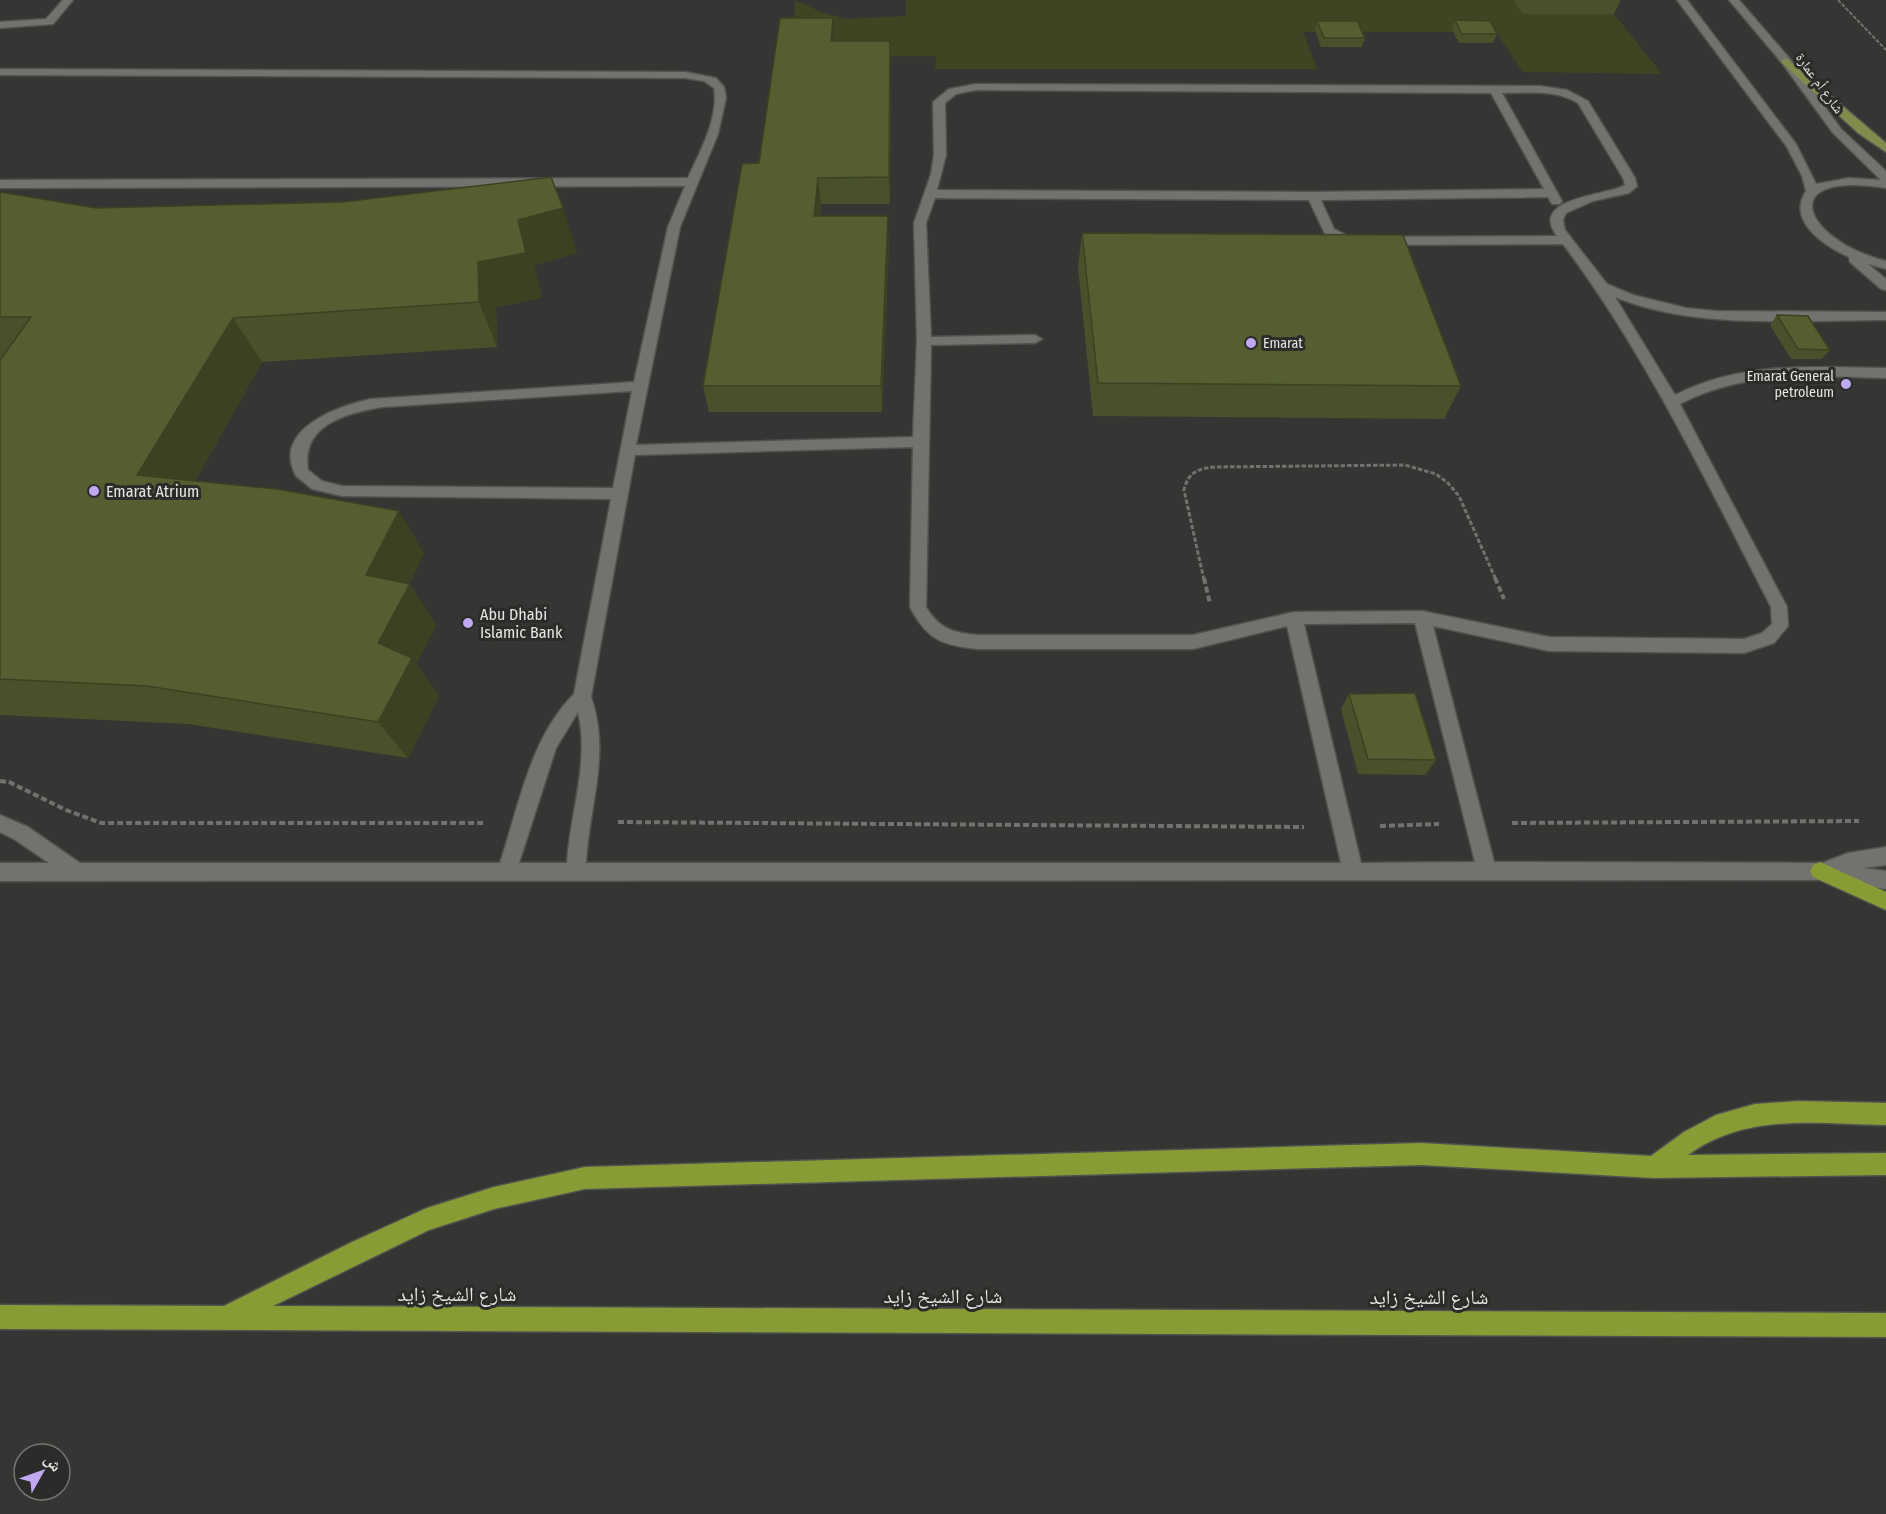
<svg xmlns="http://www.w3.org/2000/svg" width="1886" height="1514" font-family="'Fira Sans Condensed','Noto Naskh Arabic',sans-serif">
	<rect width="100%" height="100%" fill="#353633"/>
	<path fill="#3e4523" d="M 795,0 L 821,12 L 846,19 L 906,16 L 906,0 L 1514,0 L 1523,14 L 1614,14 L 1662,74 L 1523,72 L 1496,32 L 1303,32 L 1317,69 L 935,69 L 936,56 L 834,57 L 793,44 Z"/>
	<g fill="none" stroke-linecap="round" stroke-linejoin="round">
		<g stroke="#51524f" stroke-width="3">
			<g id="minor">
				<path d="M 63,0 L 73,0 L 53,24 L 0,28 L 0,22 L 46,19 Z"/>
				<path d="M 1677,0 L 1687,0 L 1796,144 L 1816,184 L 1849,178 L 1881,180 L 1833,133 L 1782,63 L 1729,0 L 1739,0 L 1790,59 L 1841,129 L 1886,171 L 1886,188 C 1773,170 1803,240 1886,261 L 1886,269 L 1868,264 L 1886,279 L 1886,290 L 1881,289 L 1850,262 L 1849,257 C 1825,246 1786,221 1806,191 L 1802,176 L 1787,147 Z"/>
				<path d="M 0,69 L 685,72 L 716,78 L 724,87 L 726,98 L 718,134 L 680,227 L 636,445 L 913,437 L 917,341 L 914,223 L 931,174 L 934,155 L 933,102 L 949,89 L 976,84 L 1540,86 L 1567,90 L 1588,101 L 1635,178 L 1637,186 L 1629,193 L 1593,201 L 1566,213 L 1563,220 L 1565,230 L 1607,284 L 1633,295 L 1686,308 L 1715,311 L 1886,312 L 1886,320 C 1800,320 1695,330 1615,297 L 1675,395 C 1741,361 1814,367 1886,368 L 1886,378 C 1815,376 1745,370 1680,404 L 1787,607 L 1788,626 L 1774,643 L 1744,653 L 1549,651 L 1433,626 L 1494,862 L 1822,863 L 1848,853 L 1886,847 L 1886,865 L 1863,868 L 1886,871 L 1886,889 L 1820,880 L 0,881 L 0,863 L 49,863 L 14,839 L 0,832 L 0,815 L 28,827 L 80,863 L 500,863 C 519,806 530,738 574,694 L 611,499 L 342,496 L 312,489 L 296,476 C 271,429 339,406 371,399 L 634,382 L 668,227 L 685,186 L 0,188 L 0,180 L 688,178 C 700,151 719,118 714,88 L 704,81 L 685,78 L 0,75 ZM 976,90 L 1491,93 L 1544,189 L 1313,192 L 937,190 L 946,155 L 945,103 L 956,94 ZM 1502,93 C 1528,93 1555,89 1578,103 L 1623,178 L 1625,185 C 1607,196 1528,197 1557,236 L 1350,237 L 1334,229 L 1321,200 L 1548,197 L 1552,204 L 1560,204 L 1562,201 ZM 935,198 L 1309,200 L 1325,234 L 1348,245 L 1563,244 C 1647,356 1707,483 1771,607 L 1772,624 L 1762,633 L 1744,639 L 1549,637 L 1422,611 L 1294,612 L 1193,635 L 978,635 C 954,633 939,629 926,607 L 931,345 L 1035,343 L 1042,339 L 1035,335 L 931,337 L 926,223 ZM 632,391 L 613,488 L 342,486 L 322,481 L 308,470 C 301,424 347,413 383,407 ZM 913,447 L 910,607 C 927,640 942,645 978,649 L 1193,649 L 1287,626 L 1341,863 L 586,863 C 589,804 611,755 591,697 L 635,455 ZM 1415,623 L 1475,862 L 1361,863 L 1304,624 ZM 578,712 C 590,763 570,812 567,863 L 519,863 L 556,748 Z"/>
			</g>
		</g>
		<g stroke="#51524f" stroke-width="3">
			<path id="major" d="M 1786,58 L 1886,143 L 1886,152 L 1858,133 L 1782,63 L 1781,61 Z"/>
		</g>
		<g stroke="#51524f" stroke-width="3">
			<g id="highway">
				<path d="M 1820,862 L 1886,892 L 1886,910 L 1813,877 L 1810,871 L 1813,865 Z"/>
				<path d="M 1799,1101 L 1886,1103 L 1886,1125 C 1817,1124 1747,1112 1688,1155 L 1886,1153 L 1886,1175 L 1654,1178 L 1421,1165 L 585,1189 L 494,1209 L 429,1230 L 273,1306 L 1886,1313 L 1886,1337 L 0,1329 L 0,1305 L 224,1306 L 352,1242 L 427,1208 L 494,1187 L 585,1167 L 1421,1143 L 1651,1156 L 1684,1132 L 1716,1115 L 1755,1104 Z"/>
			</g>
		</g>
		<path stroke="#71726f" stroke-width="2" stroke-dasharray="4 1.5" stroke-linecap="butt" d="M 1838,0 L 1886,50"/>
		<path stroke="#71726f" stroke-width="3" stroke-dasharray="4.5 2" stroke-linecap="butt" d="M 1204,580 L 1184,490 C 1188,472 1199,468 1216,467 L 1405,465 L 1436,474 L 1448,483 L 1459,496 L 1496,580"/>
		<g stroke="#71726f" stroke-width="4" stroke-dasharray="6 3" stroke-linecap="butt">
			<path d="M 1204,578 L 1210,604"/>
			<path d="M 1495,578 L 1504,599"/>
			<path d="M 0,781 L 9,782 L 66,810 L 101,823 L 485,823"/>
			<path d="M 618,822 L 1304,827"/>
			<path d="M 1512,823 L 1859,821"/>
			<path d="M 1380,826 L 1439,824"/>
		</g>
		<use href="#minor" fill="#72736f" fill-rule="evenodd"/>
		<use href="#major" fill="#7f8c4c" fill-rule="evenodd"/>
		<use href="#highway" fill="#889c35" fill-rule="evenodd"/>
	</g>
	<g fill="#48512a">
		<path d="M 1514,0 L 1621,0 L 1614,14 L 1522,14 Z"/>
		<path d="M 833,18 L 835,41 L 890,41 L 891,67 L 890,204 L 821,204 L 820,216 L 889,242 L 882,412 L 709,412 L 703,386 L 759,163 Z"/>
		<path d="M 1455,20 L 1497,34 L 1493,43 L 1459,43 L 1452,29 Z"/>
		<path d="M 1317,21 L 1365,38 L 1362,47 L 1321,47 L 1315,30 Z"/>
		<path d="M 0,192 L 96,208 L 577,253 L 534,265 L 542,298 L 496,307 L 497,347 L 262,362 L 195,481 L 424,553 L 409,584 L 436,625 L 416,664 L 439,696 L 408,758 L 188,724 L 0,715 Z"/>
		<path d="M 1082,233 L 1461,386 L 1444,419 L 1093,416 L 1078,267 Z"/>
		<path d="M 1777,315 L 1830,350 L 1822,359 L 1791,359 L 1770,325 Z"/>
		<path d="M 1349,694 L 1436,760 L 1425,775 L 1358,774 L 1341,709 Z"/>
	</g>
	<g fill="#3b4222">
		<path d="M 833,18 L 835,44 L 831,41 Z"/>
		<path d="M 890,41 L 891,67 L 890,204 L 889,177 Z"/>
		<path d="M 818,178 L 821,204 L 816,242 L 814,216 Z"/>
		<path d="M 563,208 L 577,253 L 534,265 L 542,298 L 496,307 L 497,347 L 479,302 L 478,262 L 518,220 Z"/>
		<path d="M 888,216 L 889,242 L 882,412 L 881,386 Z"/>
		<path d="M 233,318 L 262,362 L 174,518 L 137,475 Z"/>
		<path d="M 399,511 L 424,553 L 399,604 L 410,584 L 436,625 L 416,664 L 439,696 L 408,758 L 378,722 L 378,643 L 366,575 Z"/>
	</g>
	<g fill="#545e31" stroke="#3b4222" stroke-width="1.5">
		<path d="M 780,18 L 833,18 L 831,41 L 890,41 L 889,177 L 818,178 L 814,216 L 888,216 L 881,386 L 703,386 L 742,164 L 759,163 Z"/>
		<path d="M 1455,20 L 1490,21 L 1497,34 L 1462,34 Z"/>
		<path d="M 1317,21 L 1357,21 L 1365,38 L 1324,38 Z"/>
		<path d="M 551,177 L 563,208 L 518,220 L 526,253 L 478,262 L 479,302 L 233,318 L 137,475 L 277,489 L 399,511 L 366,575 L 410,584 L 378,643 L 412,658 L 378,722 L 147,686 L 0,679 L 0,360 L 31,317 L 0,317 L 0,192 L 96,208 L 343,202 Z"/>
		<path d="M 1082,233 L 1403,235 L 1461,386 L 1098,383 Z"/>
		<path d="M 1777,315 L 1808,316 L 1830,350 L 1798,349 Z"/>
		<path d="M 1415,693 L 1436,760 L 1368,759 L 1349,694 Z"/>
	</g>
	<g fill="#c1a8f3" stroke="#2b2c29" stroke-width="2">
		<circle cx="1251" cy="343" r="6"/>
		<circle cx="1846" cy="384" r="6"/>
		<circle cx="94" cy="491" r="6"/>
		<circle cx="468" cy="623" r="6"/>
	</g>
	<g text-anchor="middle" stroke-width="6" stroke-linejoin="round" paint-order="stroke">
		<g font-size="14" fill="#e4e5e2" stroke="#2b2c29">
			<text transform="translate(1820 83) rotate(54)" y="5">شارع أم عمارة</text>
		</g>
		<g font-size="14" fill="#e4e5e2" stroke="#2b2c29" text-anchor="start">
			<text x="1263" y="348">Emarat</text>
			<text x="1834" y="381" text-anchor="end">Emarat General<tspan x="1834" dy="16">petroleum</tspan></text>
		</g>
		<g font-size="16" fill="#e4e5e2" stroke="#2b2c29" text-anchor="start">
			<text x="106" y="497">Emarat Atrium</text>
			<text x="480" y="620">Abu Dhabi<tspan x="480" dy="18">Islamic Bank</tspan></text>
		</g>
		<g font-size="20" fill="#e4e5e2" stroke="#2b2c29">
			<text x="457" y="1301">شارع الشيخ زايد</text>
			<text x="943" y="1303">شارع الشيخ زايد</text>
			<text x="1429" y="1304">شارع الشيخ زايد</text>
		</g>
	</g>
	<g transform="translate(42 1472) rotate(50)"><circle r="28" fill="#2b2c29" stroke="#757673" stroke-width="1.5"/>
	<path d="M0-4.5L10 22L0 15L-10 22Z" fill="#c1a8f3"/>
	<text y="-9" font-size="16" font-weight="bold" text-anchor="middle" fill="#e4e5e2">ش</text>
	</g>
</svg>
